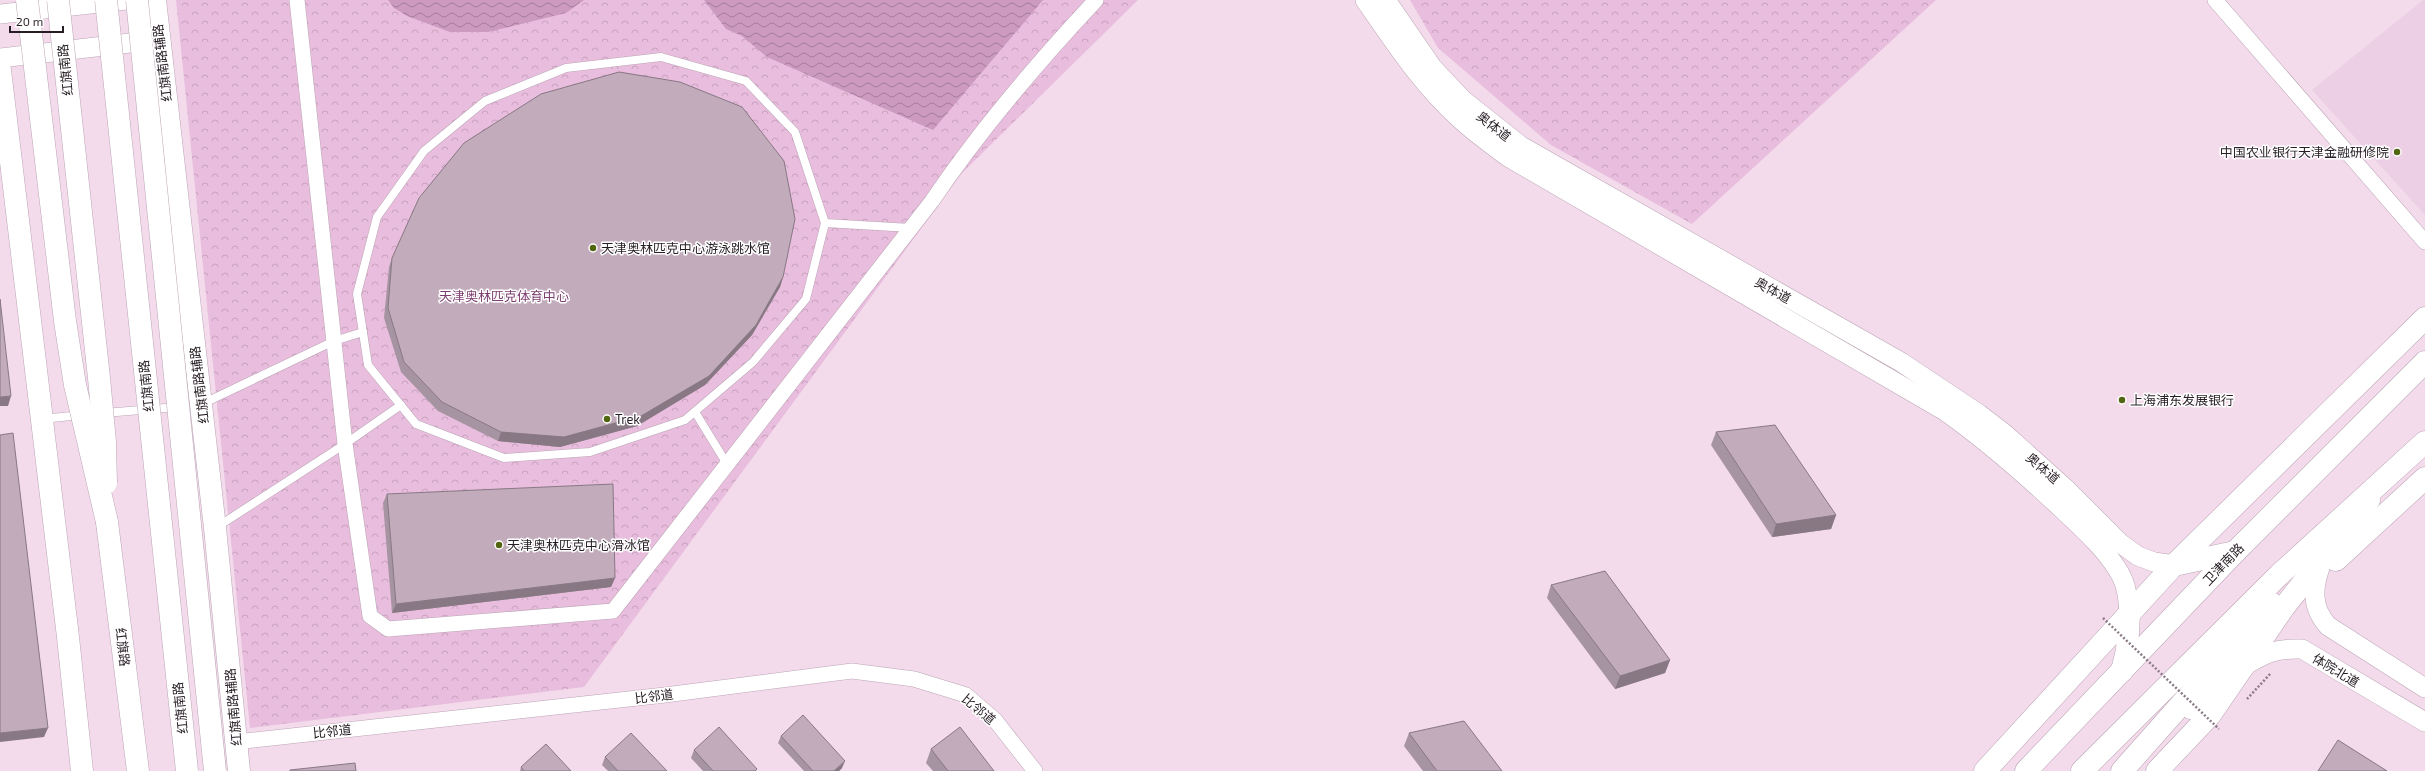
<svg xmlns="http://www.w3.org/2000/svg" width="2425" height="771" font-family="'Exo 2','Noto Sans SC',sans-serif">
	<defs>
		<pattern id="park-crowns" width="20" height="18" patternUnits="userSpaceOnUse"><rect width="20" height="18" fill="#e9bddd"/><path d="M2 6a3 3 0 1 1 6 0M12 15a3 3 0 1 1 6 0" fill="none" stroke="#c8a2be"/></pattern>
		<pattern id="water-waves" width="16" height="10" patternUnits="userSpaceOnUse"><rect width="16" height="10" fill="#cc99bf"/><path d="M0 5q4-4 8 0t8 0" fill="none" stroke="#a57c9b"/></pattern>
	</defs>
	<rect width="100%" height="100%" fill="#f3dbec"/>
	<path fill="#edcfe5" d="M 2423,0 L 2425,0 L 2425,215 L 2312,90 Z"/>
	<g fill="url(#park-crowns)">
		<path d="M 176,0 L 1138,0 L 962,173 L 584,687 L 250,728 Z"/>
		<path d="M 1410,0 L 1936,0 L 1692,224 L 1551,145 L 1438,48 Z"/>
	</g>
	<g fill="url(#water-waves)">
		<path d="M 388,0 L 584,0 L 566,13 L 488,32 L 450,32 L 407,16 L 394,8 Z"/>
		<path d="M 704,0 L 1043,0 L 933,130 L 767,57 L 742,36 L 726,29 Z"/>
	</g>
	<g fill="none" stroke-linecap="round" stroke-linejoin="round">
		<g stroke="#bba5b5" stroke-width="9">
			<g id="service">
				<path d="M 825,223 L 795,132 L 746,81 L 661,57 L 566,68 L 485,101 L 424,151 L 377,217 L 357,294 L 368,365 L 416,424 L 504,458 L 590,452 L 685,420 L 753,362 L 806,299 L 825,223 L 911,228"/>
				<path d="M 202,404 L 334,341 L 363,332"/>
				<path d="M 695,412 L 727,464"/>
				<path d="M 104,413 L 178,407"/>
				<path d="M 42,419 L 81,415"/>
				<path d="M 217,527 L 345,444 L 401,405"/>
			</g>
		</g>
		<g stroke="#bba5b5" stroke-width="16">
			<g id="minor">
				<path d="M 297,0 L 345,444 L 370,616 L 388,629 L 613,611 L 932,201 C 980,130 1037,63 1096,0"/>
				<path d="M 2215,0 L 2425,242"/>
				<path d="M 236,742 L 665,695 L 852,671 L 914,679 L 966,695 L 995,720 L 1035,771"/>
			</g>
		</g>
		<g stroke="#bba5b5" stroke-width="20">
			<g id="tertiary">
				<path d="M 1365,0 C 1394,42 1422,85 1460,119 C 1475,133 1492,145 1508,157 L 1945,411 C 1987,441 2025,474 2062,509 C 2082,528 2105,548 2119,572 C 2127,585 2128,599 2129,613"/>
				<path d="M 1386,0 L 1432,67 L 1463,100 L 1521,146 L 1901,362 L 1979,414 L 2005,434 L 2065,488 L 2120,543 L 2138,556 L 2154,562 L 2174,565"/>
				<path d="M 0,14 L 126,0"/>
				<path d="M 0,58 L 156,40"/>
				<path d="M 2322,562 C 2313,586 2310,606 2328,626 L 2425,688"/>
				<path d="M 2244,666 C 2266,653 2276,648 2302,649 L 2425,722"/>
			</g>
		</g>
		<g stroke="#bba5b5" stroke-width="23">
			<g id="secondary">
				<path d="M 155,0 L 215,528 L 239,771"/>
				<path d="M 0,70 L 68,637 L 82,771"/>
			</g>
		</g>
		<g stroke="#bba5b5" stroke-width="23">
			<g id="primary">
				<path d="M 2336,560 L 2425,478"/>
				<path d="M 1985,771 L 2174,565 L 2425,318"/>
				<path d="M 2157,771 L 2210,715 L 2284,607 L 2369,500"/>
			</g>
		</g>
		<g stroke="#bba5b5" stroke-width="23">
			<g id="trunk">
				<path d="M 107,522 L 138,771"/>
				<path d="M 2174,565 L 2235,552"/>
				<path d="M 2122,671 L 2127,650 L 2129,613"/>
				<path d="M 2191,708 L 2243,667"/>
				<path d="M 2026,771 L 2235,552 L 2425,362"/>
				<path d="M 2082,771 L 2279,575 L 2425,442"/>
				<path d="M 2122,771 L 2271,603"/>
			</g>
		</g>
		<path stroke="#8a7a86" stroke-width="2.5" stroke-dasharray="2 2" stroke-linecap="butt" d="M 2247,699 L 2271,673"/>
		<use href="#service" stroke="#fff" stroke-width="8"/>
		<use href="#minor" stroke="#fff" stroke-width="15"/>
		<use href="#tertiary" stroke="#fff" stroke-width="19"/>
		<use href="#secondary" stroke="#fff" stroke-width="22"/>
		<use href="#primary" stroke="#fff" stroke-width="22"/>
		<use href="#trunk" stroke="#fff" stroke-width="22"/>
		<g stroke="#bba5b5" stroke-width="23" stroke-linecap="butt">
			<g id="trunk-bridge">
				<path d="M 27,0 L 65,321 L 75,385 L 107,522"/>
				<path d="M 58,0 L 99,378 L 105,442 L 106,483"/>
				<path d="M 106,0 L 187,771"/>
				<path d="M 137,0 L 215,771"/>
			</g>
		</g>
		<path stroke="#8a7a86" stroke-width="2.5" stroke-dasharray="2 2" stroke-linecap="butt" d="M 2103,618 L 2219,729"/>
		<use href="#trunk-bridge" stroke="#fff" stroke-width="22"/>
	</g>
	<g fill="#a794a2">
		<path d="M 392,258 L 783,277 L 780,287 L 752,335 L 705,385 L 637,426 L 560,447 L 498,441 L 438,411 L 401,372 L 384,318 L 389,267 Z"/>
		<path d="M 1716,432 L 1836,515 L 1831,529 L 1772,537 L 1711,445 Z"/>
		<path d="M 387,494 L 615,578 L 611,587 L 392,613 L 383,503 Z"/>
		<path d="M 1551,585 L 1670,660 L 1665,673 L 1615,689 L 1547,598 Z"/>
		<path d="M 1409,733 L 1502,771 L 1423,771 L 1404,746 Z"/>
		<path d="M 781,736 L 842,768 L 839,771 L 804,771 L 778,743 Z"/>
		<path d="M 931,749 L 994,771 L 933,771 L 926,763 Z"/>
		<path d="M 694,750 L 757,771 L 703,771 L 691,758 Z"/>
		<path d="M 605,757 L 667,771 L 608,771 L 602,765 Z"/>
		<path d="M 521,767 L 571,771 L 520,771 Z"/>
	</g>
	<g fill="#887884">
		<path d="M 783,277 L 780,287 L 752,335 L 705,385 L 637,426 L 560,447 L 498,441 L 501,432 Z"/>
		<path d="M 11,396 L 8,406 L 0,406 L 0,397 Z"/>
		<path d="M 1836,515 L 1831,529 L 1772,537 L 1776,524 Z"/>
		<path d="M 615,578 L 611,587 L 392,613 L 396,604 Z"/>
		<path d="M 1670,660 L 1665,673 L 1615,689 L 1620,676 Z"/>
		<path d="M 48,728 L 44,737 L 0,742 L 0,733 Z"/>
		<path d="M 845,761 L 842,768 L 839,771 L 834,771 Z"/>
	</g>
	<g fill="#c2acbc" stroke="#887884">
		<path d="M 619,72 L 680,82 L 742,107 L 784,161 L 795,219 L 783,277 L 756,325 L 709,376 L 641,416 L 564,437 L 501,432 L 442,402 L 404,362 L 388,308 L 392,258 L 419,198 L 464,143 L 541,94 Z"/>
		<path d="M 0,299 L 11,396 L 0,397 Z"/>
		<path d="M 1775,425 L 1836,515 L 1776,524 L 1716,432 Z"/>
		<path d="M 13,433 L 48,728 L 0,733 L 0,435 Z"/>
		<path d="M 613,484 L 615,578 L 396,604 L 387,494 Z"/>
		<path d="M 1605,571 L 1670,660 L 1620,676 L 1551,585 Z"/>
		<path d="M 803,715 L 845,761 L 834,771 L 813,771 L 781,736 Z"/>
		<path d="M 1464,721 L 1502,771 L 1437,771 L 1409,733 Z"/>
		<path d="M 719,727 L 757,769 L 755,771 L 713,771 L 694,750 Z"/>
		<path d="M 960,727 L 994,771 L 948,771 L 931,749 Z"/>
		<path d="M 631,733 L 667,771 L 618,771 L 605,757 Z"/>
		<path d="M 2338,740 L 2387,771 L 2318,771 Z"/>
		<path d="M 546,744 L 571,771 L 524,771 L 521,767 Z"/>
		<path d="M 355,763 L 356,771 L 290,771 L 290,770 Z"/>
	</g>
	<g fill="#526611" stroke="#fff" stroke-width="1.5">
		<circle cx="2397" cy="152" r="4"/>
		<circle cx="593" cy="248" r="4"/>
		<circle cx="2122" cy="400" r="4"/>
		<circle cx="607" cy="419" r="4"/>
		<circle cx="499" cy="545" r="4"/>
	</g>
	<g text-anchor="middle" stroke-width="3" stroke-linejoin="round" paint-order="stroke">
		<g font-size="13" fill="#261e24" stroke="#fff">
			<text transform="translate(162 63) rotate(-97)" y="5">红旗南路辅路</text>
			<text transform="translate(65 70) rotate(-96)" y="5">红旗南路</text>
			<text transform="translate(1494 126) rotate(38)" y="5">奥体道</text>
			<text transform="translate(1773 290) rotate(29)" y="5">奥体道</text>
			<text transform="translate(199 385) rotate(-97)" y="5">红旗南路辅路</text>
			<text transform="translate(146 386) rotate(-96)" y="5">红旗南路</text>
			<text transform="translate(2043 468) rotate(41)" y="5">奥体道</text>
			<text transform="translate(2223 564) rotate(-46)" y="5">卫津南路</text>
			<text transform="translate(123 647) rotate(83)" y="5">红旗路</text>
			<text transform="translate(2336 670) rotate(31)" y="5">体院北道</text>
			<text transform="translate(654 696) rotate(-7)" y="5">比邻道</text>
			<text transform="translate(233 707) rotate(-95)" y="5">红旗南路辅路</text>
			<text transform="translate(180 708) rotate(-96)" y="5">红旗南路</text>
			<text transform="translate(979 709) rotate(40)" y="5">比邻道</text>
			<text transform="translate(332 731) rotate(-6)" y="5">比邻道</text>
		</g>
		<g font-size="13" fill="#261e24" stroke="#fff" text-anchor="start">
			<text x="2389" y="157" text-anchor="end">中国农业银行天津金融研修院</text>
			<text x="601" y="253">天津奥林匹克中心游泳跳水馆</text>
			<text x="2130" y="405">上海浦东发展银行</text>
			<text x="615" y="424">Trek</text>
			<text x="507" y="550">天津奥林匹克中心滑冰馆</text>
		</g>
		<g font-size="13" fill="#7c3d6f" stroke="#fff">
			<text x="504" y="301">天津奥林匹克体育中心</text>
		</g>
	</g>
	<path d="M10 26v6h53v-6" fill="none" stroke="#261e24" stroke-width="2"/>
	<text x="16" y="26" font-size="12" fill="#261e24" stroke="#ffffff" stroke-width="3" paint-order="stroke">20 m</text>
</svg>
